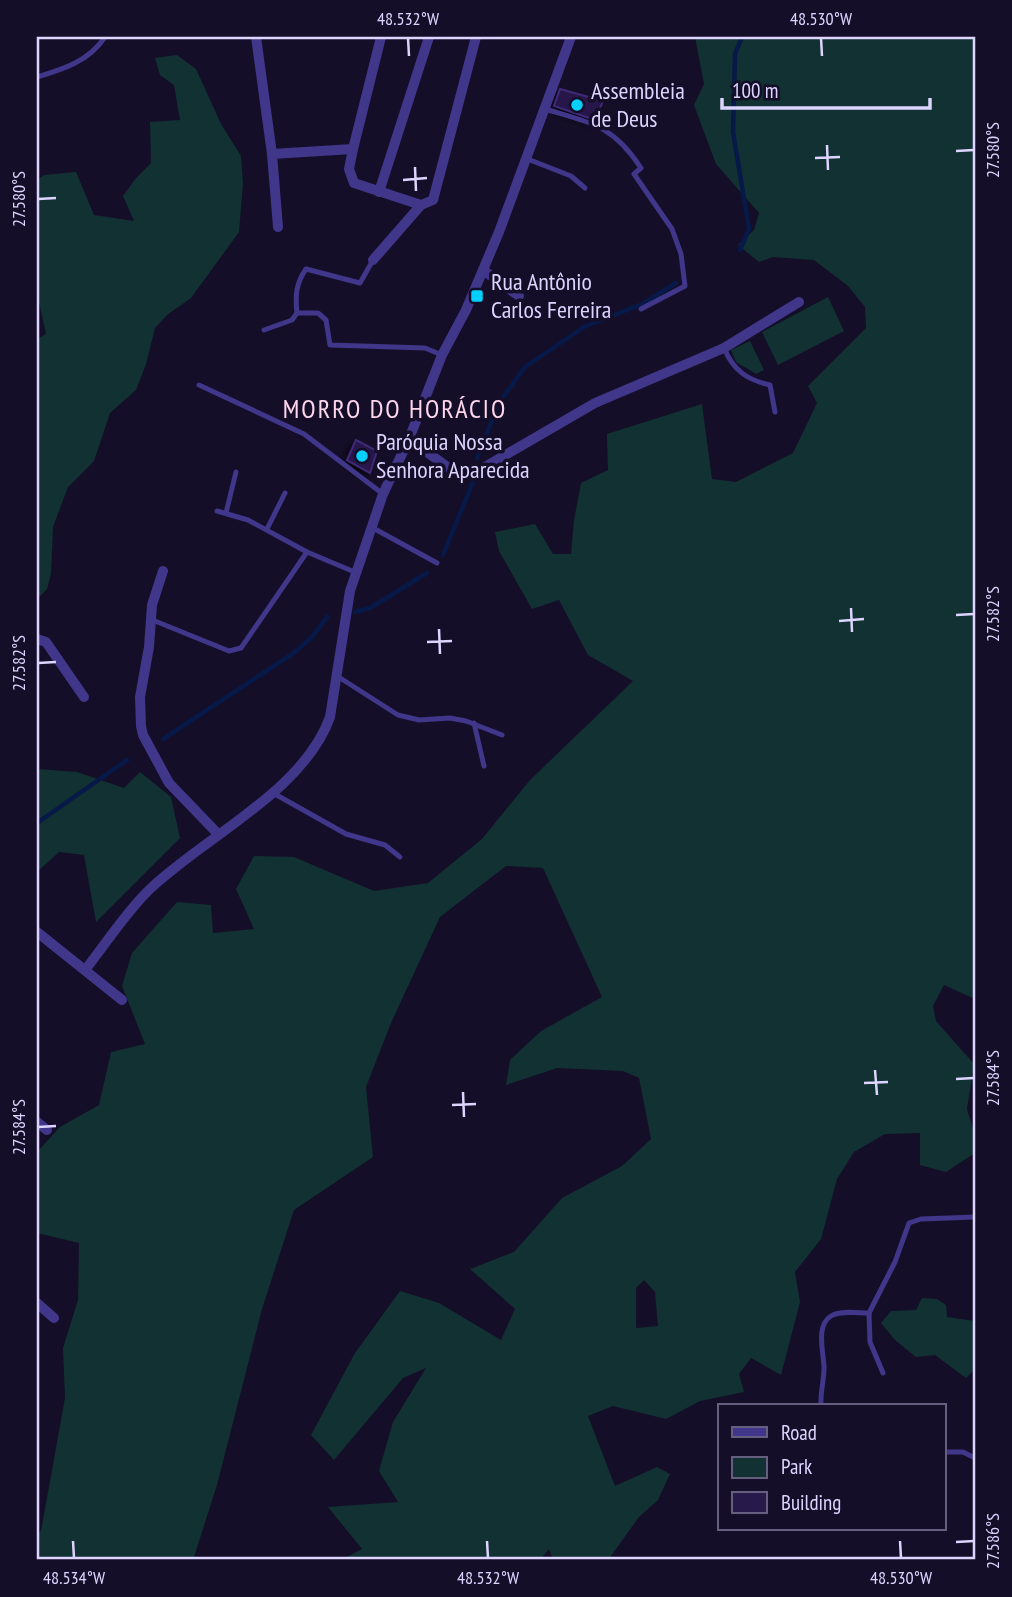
<svg xmlns="http://www.w3.org/2000/svg" width="1012" height="1597" font-family="'PT Sans Narrow',sans-serif">
	<defs>
		<filter id="shadow"><feDropShadow dx="-4.5" dy="4.5" stdDeviation="3.5" flood-color="#0009"/></filter>
	</defs>
	<rect width="100%" height="100%" fill="#150e28"/>
	<g fill="#113132" fill-rule="evenodd">
		<path d="M 695,37 L 975,37 L 975,999 L 944,985 L 933,1006 L 936,1021 L 974,1064 L 967,1109 L 975,1135 L 975,1153 L 946,1172 L 920,1165 L 920,1133 L 885,1134 L 854,1152 L 837,1179 L 821,1239 L 795,1272 L 800,1302 L 781,1375 L 751,1358 L 739,1374 L 744,1392 L 700,1401 L 666,1419 L 613,1406 L 588,1416 L 615,1486 L 657,1467 L 670,1474 L 658,1500 L 639,1517 L 608,1560 L 553,1560 L 549,1549 L 540,1560 L 341,1560 L 362,1549 L 328,1507 L 398,1502 L 379,1471 L 393,1422 L 426,1368 L 403,1378 L 334,1460 L 311,1435 L 355,1353 L 400,1291 L 439,1303 L 501,1340 L 515,1309 L 470,1269 L 514,1252 L 562,1198 L 622,1166 L 651,1139 L 639,1078 L 623,1071 L 557,1068 L 506,1085 L 510,1060 L 541,1031 L 602,997 L 543,868 L 506,866 L 440,917 L 391,1023 L 366,1087 L 373,1157 L 294,1210 L 262,1309 L 217,1485 L 193,1560 L 37,1560 L 37,1534 L 41,1531 L 65,1398 L 63,1348 L 78,1300 L 79,1243 L 37,1233 L 37,1152 L 60,1127 L 99,1105 L 111,1052 L 145,1044 L 122,986 L 132,953 L 177,902 L 211,905 L 213,933 L 254,929 L 236,889 L 254,856 L 294,857 L 374,891 L 428,883 L 482,839 L 530,780 L 633,681 L 588,655 L 559,600 L 532,609 L 499,551 L 495,532 L 535,524 L 553,554 L 571,554 L 574,520 L 581,483 L 608,470 L 607,434 L 702,404 L 712,479 L 736,482 L 793,453 L 817,403 L 808,386 L 866,328 L 865,307 L 848,286 L 814,260 L 773,257 L 759,262 L 738,245 L 754,230 L 759,213 L 716,164 L 694,105 L 704,84 ZM 644,1280 L 655,1292 L 658,1326 L 636,1328 L 636,1288 Z"/>
		<path d="M 177,55 L 196,69 L 221,124 L 241,156 L 243,183 L 239,232 L 191,298 L 167,315 L 155,328 L 146,364 L 136,390 L 110,413 L 94,461 L 68,487 L 53,527 L 51,574 L 47,589 L 37,599 L 37,339 L 46,334 L 37,293 L 37,180 L 44,175 L 76,172 L 94,215 L 134,221 L 123,196 L 136,178 L 151,163 L 150,122 L 180,120 L 174,85 L 160,75 L 155,58 Z"/>
		<path d="M 828,297 L 844,331 L 778,365 L 762,332 Z"/>
		<path d="M 750,341 L 764,370 L 756,374 L 736,362 L 731,350 Z"/>
		<path d="M 37,769 L 77,772 L 124,788 L 140,772 L 171,797 L 180,838 L 96,922 L 84,855 L 59,852 L 37,872 Z"/>
		<path d="M 922,1298 L 937,1299 L 946,1305 L 947,1317 L 975,1321 L 975,1369 L 966,1378 L 935,1355 L 916,1357 L 895,1340 L 881,1323 L 891,1311 L 916,1310 Z"/>
	</g>
	<g fill="none" stroke-linecap="round" stroke-linejoin="round">
		<g stroke="#071948" stroke-width="4.5">
			<path d="M 740,250 L 749,229 L 733,132 L 735,54 L 742,37"/>
			<path d="M 477,458 L 499,403 L 525,367 L 584,327 L 642,304 L 676,283"/>
			<path d="M 443,555 L 473,482"/>
			<path d="M 355,612 L 370,608 L 427,573"/>
			<path d="M 163,739 L 295,652 L 312,637 L 327,617"/>
			<path d="M 37,823 L 127,760"/>
		</g>
	</g>
	<g fill="#27194a" stroke="#3f2978" stroke-width="2" filter="url(#shadow)">
		<path d="M 560,89 L 603,101 L 595,120 L 554,106 Z"/>
		<path d="M 356,440 L 377,451 L 370,473 L 347,460 Z"/>
	</g>
	<g fill="none" stroke-linecap="round" stroke-linejoin="round">
		<g stroke="#40368a" stroke-width="5">
			<path d="M 37,77 C 64,69 89,61 105,37"/>
			<path d="M 545,109 C 591,123 613,125 641,168 L 634,174 L 672,229 L 681,254 L 685,286 L 641,309"/>
			<path d="M 525,158 L 571,176 L 585,188"/>
			<path d="M 297,313 C 295,296 296,283 306,269 L 360,283 L 373,260"/>
			<path d="M 264,330 L 292,320 L 297,313 L 318,313 L 326,320 L 330,345 L 425,348 L 442,355"/>
			<path d="M 724,348 C 733,370 747,380 770,385 L 775,412"/>
			<path d="M 199,385 L 304,434 L 383,494"/>
			<path d="M 217,511 L 248,520 L 307,552 L 357,573"/>
			<path d="M 226,513 L 236,472"/>
			<path d="M 373,528 L 437,563"/>
			<path d="M 267,529 L 285,493"/>
			<path d="M 150,619 L 229,651 L 241,648 L 307,552"/>
			<path d="M 337,676 L 398,715 L 419,720 L 450,718 L 466,721 L 502,735"/>
			<path d="M 474,723 L 484,766"/>
			<path d="M 273,793 L 346,834 L 385,845 L 400,857"/>
			<path d="M 883,1373 L 870,1342 L 869,1313 L 895,1262 L 909,1223 L 921,1219 L 975,1217"/>
			<path d="M 821,1406 C 820,1393 824,1381 824,1368 C 824,1353 815,1326 831,1316 C 840,1310 858,1313 869,1313"/>
			<path d="M 944,1452 L 963,1452 L 975,1458"/>
		</g>
		<g stroke="#40368a" stroke-width="10">
			<path d="M 256,37 L 272,154 L 278,227"/>
			<path d="M 353,149 L 349,169 L 354,183 L 421,205"/>
			<path d="M 272,154 L 353,149 L 381,37"/>
			<path d="M 379,192 L 429,37"/>
			<path d="M 373,260 L 421,205 L 433,200 L 476,37"/>
			<path d="M 483,270 L 519,296"/>
			<path d="M 409,439 L 457,474 L 478,471 L 595,403 L 724,348 L 799,302"/>
			<path d="M 163,571 L 152,605 L 149,647 L 140,697 L 141,726 L 143,735 L 169,783 L 218,834"/>
			<path d="M 37,639 L 46,642 L 84,697"/>
			<path d="M 37,932 L 122,1000"/>
			<path d="M 85,970 C 105,945 126,912 149,890 C 204,837 304,791 330,717 L 350,591 L 383,494 L 409,439 L 442,355 L 466,310 L 499,232 L 571,37"/>
			<path d="M 37,1122 L 47,1130"/>
			<path d="M 37,1303 L 54,1318"/>
		</g>
	</g>
	<path fill="none" stroke="#ddd5ff" stroke-width="2.5" d="M 408,38 L 409,56M 821,38 L 822,56M 827,145 L 828,170M 956,151 L 974,150M 815,158 L 840,157M 415,167 L 416,191M 403,180 L 427,178M 38,199 L 56,198M 851,608 L 852,632M 956,615 L 974,614M 839,621 L 864,619M 439,629 L 440,654M 427,642 L 452,641M 38,663 L 56,662M 875,1070 L 877,1095M 956,1079 L 974,1078M 864,1083 L 888,1082M 463,1092 L 464,1117M 452,1105 L 476,1104M 38,1127 L 56,1126M 73,1541 L 74,1558M 487,1541 L 488,1558M 900,1541 L 901,1558M 956,1542 L 974,1541"/>
	<g fill="#01d0ff" stroke="#150e28" stroke-width="2.5">
		<circle cx="577" cy="105" r="7"/>
		<rect x="470" y="289" width="14" height="14" rx="3.5"/>
		<circle cx="362" cy="456" r="7"/>
	</g>
	<g text-anchor="middle" stroke-width="7" stroke-linejoin="round" paint-order="stroke">
		<g font-size="24" fill="#ddd5ff" stroke="#150e28" text-anchor="start">
			<text x="591" y="99">Assembleia<tspan x="591" dy="28">de Deus</tspan></text>
			<text x="491" y="290">Rua Antônio<tspan x="491" dy="28">Carlos Ferreira</tspan></text>
			<text x="376" y="450">Paróquia Nossa<tspan x="376" dy="28">Senhora Aparecida</tspan></text>
		</g>
		<g font-size="26" letter-spacing="2" fill="#ffd7ed" stroke="#150e28">
			<text x="395" y="418">MORRO DO HORÁCIO</text>
		</g>
	</g>
	<rect width="1012" height="1597" fill="none" stroke="#150e28" stroke-width="77"/>
	<rect x="718" y="1404" width="228" height="126" fill="#150e28" stroke="#655e7e" stroke-width="2"/>
	<rect x="732" y="1427" width="35" height="10" fill="#40368a" stroke="#655e7e" stroke-width="2"/>
	<text x="781" y="1440" font-size="21" fill="#ddd5ff">Road</text>
	<rect x="732" y="1457" width="35" height="21" fill="#113132" stroke="#655e7e" stroke-width="2"/>
	<text x="781" y="1474" font-size="21" fill="#ddd5ff">Park</text>
	<rect x="732" y="1492" width="35" height="21" fill="#27194a" stroke="#655e7e" stroke-width="2"/>
	<text x="781" y="1510" font-size="21" fill="#ddd5ff">Building</text>
	<path d="M722 98v10h208v-10" fill="none" stroke="#ddd5ff" stroke-width="3.5"/>
	<text x="732" y="98" font-size="21" fill="#ddd5ff" stroke="#150e28" stroke-width="5" paint-order="stroke">100 m</text>
	<rect x="38" y="38" width="936" height="1520" fill="none" stroke="#ddd5ff" stroke-width="2.5"/>
	<g font-size="18" text-anchor="middle" fill="#ddd5ff">
		<text x="408" y="25">48.532°W</text>
		<text x="821" y="25">48.530°W</text>
		<text transform="translate(993 150) rotate(-90)" y="6">27.580°S</text>
		<text transform="translate(19 199) rotate(-90)" y="6">27.580°S</text>
		<text transform="translate(993 614) rotate(-90)" y="6">27.582°S</text>
		<text transform="translate(19 663) rotate(-90)" y="6">27.582°S</text>
		<text transform="translate(993 1078) rotate(-90)" y="6">27.584°S</text>
		<text transform="translate(19 1127) rotate(-90)" y="6">27.584°S</text>
		<text transform="translate(993 1541) rotate(-90)" y="6">27.586°S</text>
		<text x="74" y="1584">48.534°W</text>
		<text x="488" y="1584">48.532°W</text>
		<text x="901" y="1584">48.530°W</text>
	</g>
</svg>
